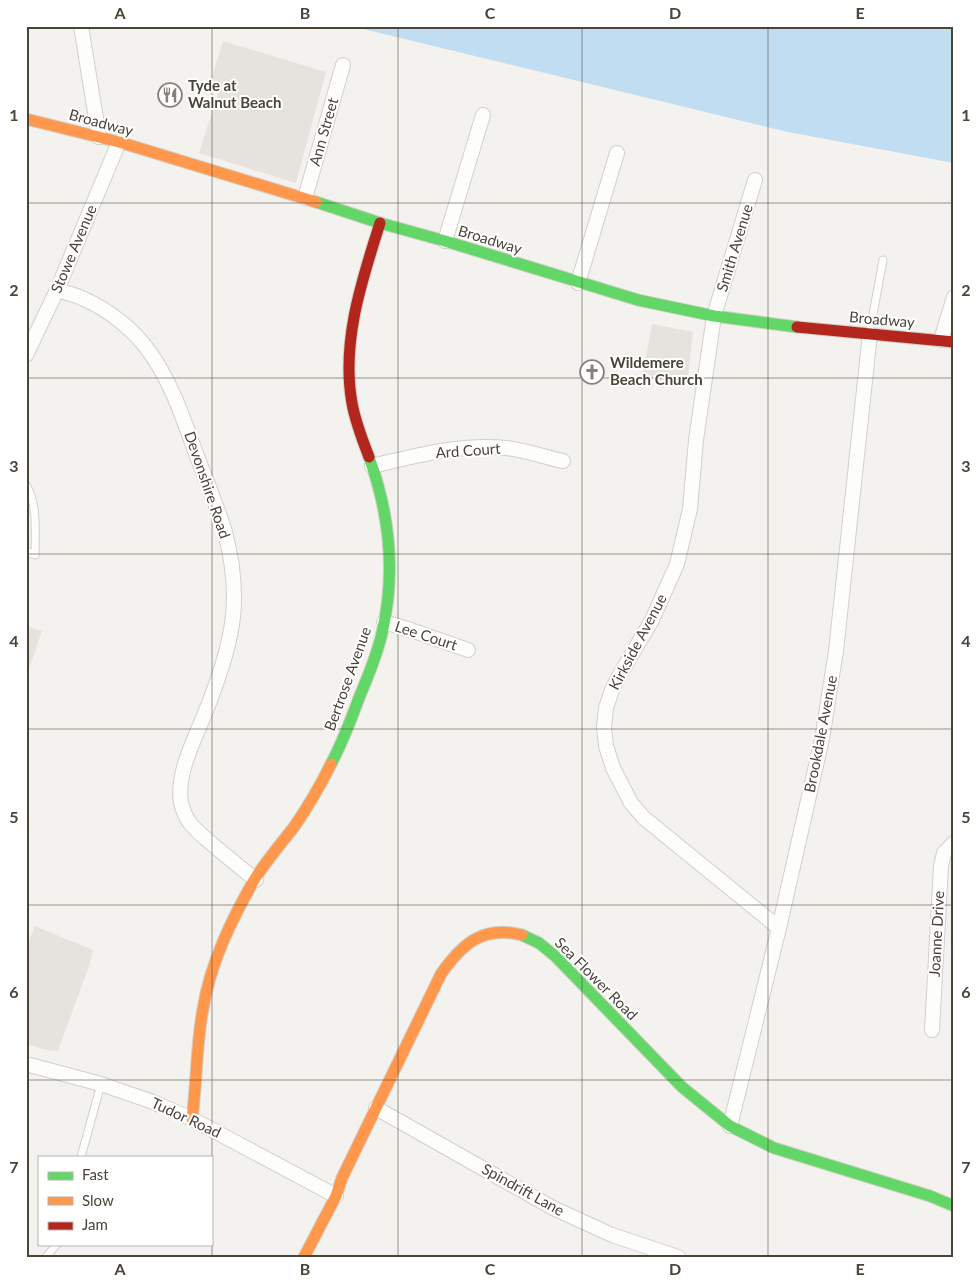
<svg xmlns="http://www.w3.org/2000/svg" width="980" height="1283" font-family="Lato,sans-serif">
	<rect width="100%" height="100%" fill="#f4f2ee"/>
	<g fill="#e6e3df">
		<path d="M 223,41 L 326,72 L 296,183 L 199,153 L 220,87 L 210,83 Z"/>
		<path d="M 652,324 L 693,332 L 687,385 L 642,378 Z"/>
		<path d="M 26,626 L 42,631 L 26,678 Z"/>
		<path d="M 35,926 L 93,950 L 89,966 L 58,1051 L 47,1050 L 26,1044 L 26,948 Z"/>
	</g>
	<path fill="#c0ddf1" d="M 351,26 L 954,26 L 954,163 L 788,132 Z"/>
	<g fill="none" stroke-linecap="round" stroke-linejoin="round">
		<g stroke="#d2d0cb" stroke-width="9">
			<g id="lane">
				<path d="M 870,331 L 883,260"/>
				<path d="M 26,485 C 38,503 35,534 35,555 L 26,551"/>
				<path d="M 81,1157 L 101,1084"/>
				<path d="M 46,1257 L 57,1244"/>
			</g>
		</g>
		<g stroke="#d2d0cb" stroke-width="16">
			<g id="street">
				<path d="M 81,26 L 99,137"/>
				<path d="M 755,180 L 714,316 L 696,440 L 690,509 L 677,564 L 652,620 L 619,676 L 612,690 L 606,708 L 604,727 L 606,746 L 613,768 L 631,803 L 644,818 L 779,928"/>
				<path d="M 305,198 L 343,65"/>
				<path d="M 445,241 L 483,115"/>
				<path d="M 578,283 L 617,153"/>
				<path d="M 57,290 C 67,293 77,295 86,300 C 108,310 130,327 145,346 C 169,376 182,415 195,451 C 205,478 217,505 225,532 C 233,563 237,599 231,630 C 226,658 216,686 205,713 C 195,739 176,773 181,803 C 183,810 185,817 190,823 C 196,831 204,837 212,844 C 226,856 241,868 256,880"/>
				<path d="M 941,340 L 954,297"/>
				<path d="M 26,355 L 57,290 L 119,142"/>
				<path d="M 372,466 C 416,456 461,443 506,448 C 525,450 545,457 563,461"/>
				<path d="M 384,622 L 411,630 L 468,650"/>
				<path d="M 932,1030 L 941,866 L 944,853 L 954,843"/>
				<path d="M 26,1064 L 101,1084 L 153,1102 L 192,1119 L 336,1196"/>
				<path d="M 376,1108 L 553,1208 L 612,1235 L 678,1257"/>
				<path d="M 730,1126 L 779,928 L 822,739 L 836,651 L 870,334"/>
			</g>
		</g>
		<g stroke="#d3cfc5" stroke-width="13">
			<g id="fast">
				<path d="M 316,202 L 380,223 L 445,241 L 638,300 L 714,316 L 797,327"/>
				<path d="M 331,764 C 342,743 351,720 359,698 C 368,676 377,656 382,633 C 396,573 390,515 369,457"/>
				<path d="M 522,935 L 539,943 L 555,956 L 682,1087 L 730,1126 L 774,1148 L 930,1196 L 954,1206"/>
			</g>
		</g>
		<g stroke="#d3cfc5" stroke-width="13">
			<g id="slow">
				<path d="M 26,119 L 119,142 L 316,202"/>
				<path d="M 192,1119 C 197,1082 196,1045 203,1009 C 210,964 231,921 253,882 C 265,862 280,845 294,827 C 308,807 320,786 331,764"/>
				<path d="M 304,1257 L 336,1196 L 342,1178 L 441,974 C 462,944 483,925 522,935"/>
			</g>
		</g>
		<g stroke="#d3cfc5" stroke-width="13">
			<g id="jam">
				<path d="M 797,327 L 954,342"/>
				<path d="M 369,457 C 362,439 355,421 352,403 C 341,342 362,280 380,223"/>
			</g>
		</g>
		<use href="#lane" stroke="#fdfdfc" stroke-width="7"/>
		<use href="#street" stroke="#fdfdfc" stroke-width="14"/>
		<use href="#fast" stroke="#63d668" stroke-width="11"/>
		<use href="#slow" stroke="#ff974d" stroke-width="11"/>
		<use href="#jam" stroke="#b3261e" stroke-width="11"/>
	</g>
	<path fill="none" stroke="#4b4439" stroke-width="1" stroke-opacity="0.55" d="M 212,26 L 212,1257M 398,26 L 398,1257M 582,26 L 582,1257M 768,26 L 768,1257M 26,203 L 954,203M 26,378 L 954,378M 26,554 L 954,554M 26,729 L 954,729M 26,905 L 954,905M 26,1080 L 954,1080"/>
	<defs>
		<g id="restaurant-ring" transform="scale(1.25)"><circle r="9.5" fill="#fff" stroke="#868178" stroke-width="1.5"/><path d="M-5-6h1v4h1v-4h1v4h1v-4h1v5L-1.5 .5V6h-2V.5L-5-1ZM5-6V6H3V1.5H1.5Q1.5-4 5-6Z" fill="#868178"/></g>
		<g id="church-ring" transform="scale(1.25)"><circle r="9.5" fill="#fff" stroke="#868178" stroke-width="1.5"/><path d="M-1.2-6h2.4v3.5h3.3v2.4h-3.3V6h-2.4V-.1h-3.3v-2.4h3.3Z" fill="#868178"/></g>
	</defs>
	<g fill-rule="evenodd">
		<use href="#restaurant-ring" x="170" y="95"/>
		<use href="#church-ring" x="592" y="372"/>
	</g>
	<g text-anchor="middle" stroke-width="4" stroke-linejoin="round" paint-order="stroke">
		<g font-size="15" font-weight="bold" fill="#4b4439" stroke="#fff" text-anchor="start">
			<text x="188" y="91">Tyde at<tspan x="188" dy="17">Walnut Beach</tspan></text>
			<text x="610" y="368">Wildemere<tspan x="610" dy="17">Beach Church</tspan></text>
		</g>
		<g font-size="15" fill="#4b4439" stroke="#fff">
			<text transform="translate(101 123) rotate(15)" y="5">Broadway</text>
			<text transform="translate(324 132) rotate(-74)" y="5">Ann Street</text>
			<text transform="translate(490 240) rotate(17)" y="5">Broadway</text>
			<text transform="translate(735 248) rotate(-73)" y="5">Smith Avenue</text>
			<text transform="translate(74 249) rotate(-67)" y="5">Stowe Avenue</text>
			<text transform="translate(882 320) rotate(5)" y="5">Broadway</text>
			<text transform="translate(468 451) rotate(-4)" y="5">Ard Court</text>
			<text transform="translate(207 485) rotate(71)" y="5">Devonshire Road</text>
			<text transform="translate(426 636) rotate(18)" y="5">Lee Court</text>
			<text transform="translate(638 642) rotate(-62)" y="5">Kirkside Avenue</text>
			<text transform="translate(348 679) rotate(-70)" y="5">Bertrose Avenue</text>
			<text transform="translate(821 734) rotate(-79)" y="5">Brookdale Avenue</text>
			<text transform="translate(937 934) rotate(-87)" y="5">Joanne Drive</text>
			<text transform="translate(596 979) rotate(45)" y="5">Sea Flower Road</text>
			<text transform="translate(186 1118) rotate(25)" y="5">Tudor Road</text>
			<text transform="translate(523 1190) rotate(29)" y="5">Spindrift Lane</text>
		</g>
	</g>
	<rect width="980" height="1283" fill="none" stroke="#ffffff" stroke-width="55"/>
	<rect x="38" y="1156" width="175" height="90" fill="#ffffff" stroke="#b7b4b0"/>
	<rect x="48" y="1172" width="25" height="8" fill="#63d668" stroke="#b7b4b0"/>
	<text x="82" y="1180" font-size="15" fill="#4b4439">Fast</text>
	<rect x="48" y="1197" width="25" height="8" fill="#ff974d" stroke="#b7b4b0"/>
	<text x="82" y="1206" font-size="15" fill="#4b4439">Slow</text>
	<rect x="48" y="1222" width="25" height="8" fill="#b3261e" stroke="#b7b4b0"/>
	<text x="82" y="1230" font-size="15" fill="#4b4439">Jam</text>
	<rect x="28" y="28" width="924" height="1228" fill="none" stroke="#4b4439" stroke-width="2"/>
	<g font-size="16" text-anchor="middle" font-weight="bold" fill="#4b4439">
		<text x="120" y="19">A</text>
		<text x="305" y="19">B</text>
		<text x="490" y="19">C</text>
		<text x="675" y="19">D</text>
		<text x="860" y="19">E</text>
		<text x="14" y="121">1</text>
		<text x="966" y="121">1</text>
		<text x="14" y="296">2</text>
		<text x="966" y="296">2</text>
		<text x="14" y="472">3</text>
		<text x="966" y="472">3</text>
		<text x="14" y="647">4</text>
		<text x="966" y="647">4</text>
		<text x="14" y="823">5</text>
		<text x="966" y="823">5</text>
		<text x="14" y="998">6</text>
		<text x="966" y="998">6</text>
		<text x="14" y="1173">7</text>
		<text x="966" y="1173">7</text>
		<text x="120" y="1275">A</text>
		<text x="305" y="1275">B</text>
		<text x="490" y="1275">C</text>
		<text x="675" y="1275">D</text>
		<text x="860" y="1275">E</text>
	</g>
</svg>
